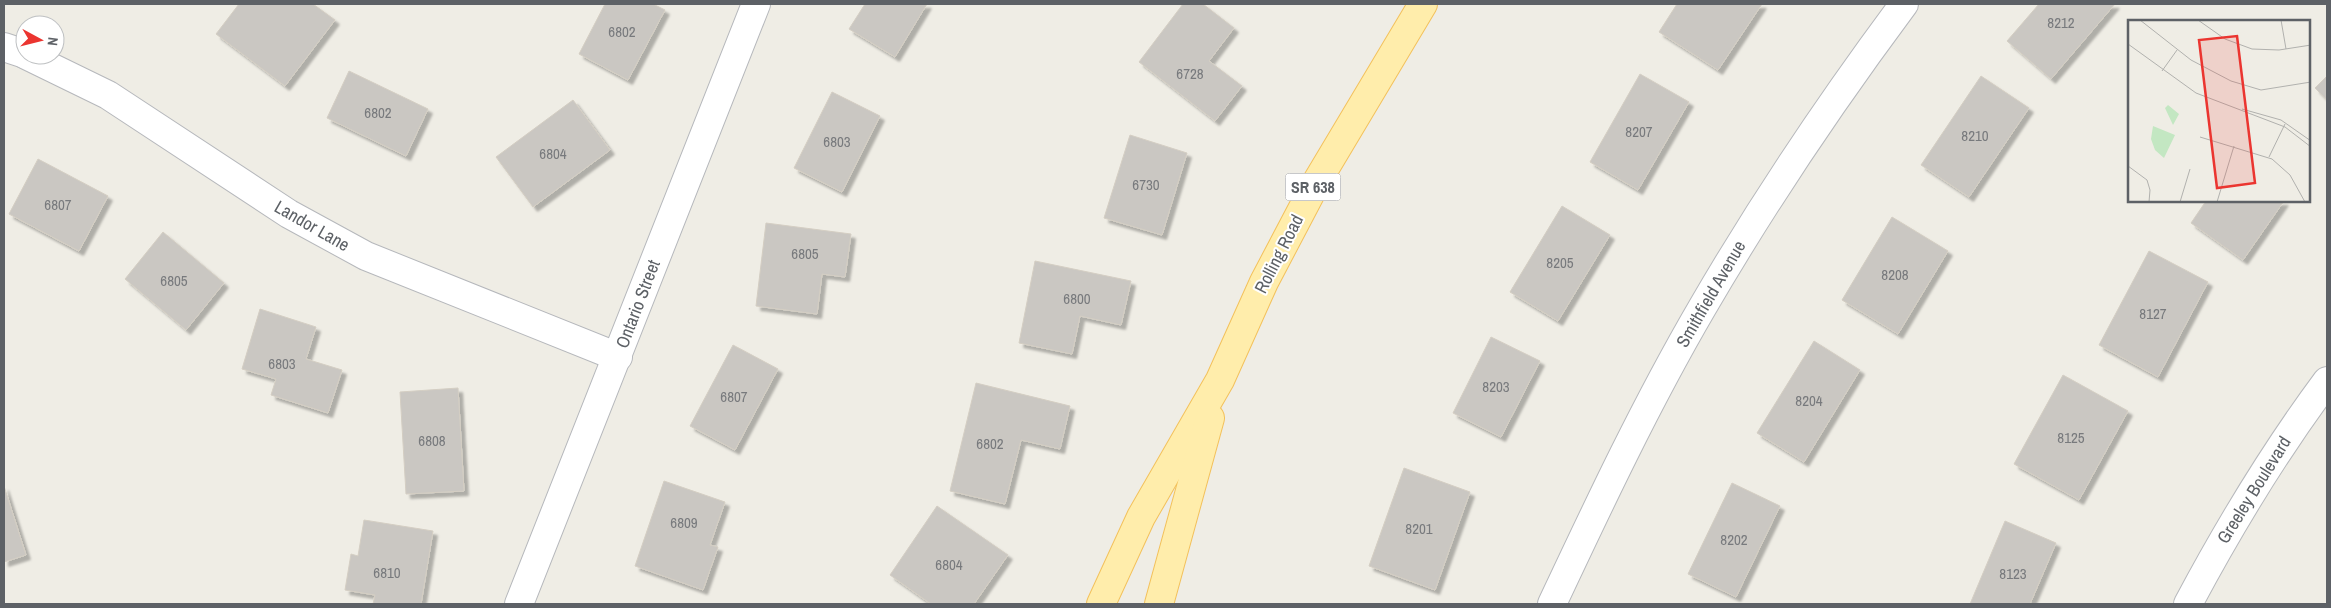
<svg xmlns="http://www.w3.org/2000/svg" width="2331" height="608" font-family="'Archivo Narrow',sans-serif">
	<defs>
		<filter id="shadow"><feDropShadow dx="4.5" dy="4.5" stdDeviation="1" flood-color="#0004"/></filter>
	</defs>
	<rect width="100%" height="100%" fill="#efede5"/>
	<g fill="#cac7c2" stroke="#d4cec3" filter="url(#shadow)">
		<path d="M 239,4 L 313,4 L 335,20 L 285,86 L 216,34 Z"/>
		<path d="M 605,4 L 653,4 L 665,10 L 628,80 L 579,54 Z"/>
		<path d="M 865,4 L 927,4 L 895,57 L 849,29 Z"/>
		<path d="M 1183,4 L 1203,4 L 1234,28 L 1209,61 L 1242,86 L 1215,121 L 1139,62 Z"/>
		<path d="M 1677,4 L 1762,4 L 1718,70 L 1659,32 Z"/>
		<path d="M 2039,4 L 2115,4 L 2051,79 L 2007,41 Z"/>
		<path d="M 349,71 L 428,109 L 406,156 L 327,118 Z"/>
		<path d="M 1640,74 L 1689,102 L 1638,190 L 1590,162 Z"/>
		<path d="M 1981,76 L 2029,108 L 1969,197 L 1921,165 Z"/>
		<path d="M 2327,76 L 2327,100 L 2315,88 Z"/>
		<path d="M 832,92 L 880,116 L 842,192 L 794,168 Z"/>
		<path d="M 573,100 L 610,150 L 533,207 L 496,157 Z"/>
		<path d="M 1130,135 L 1187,153 L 1162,235 L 1104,218 Z"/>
		<path d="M 38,159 L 108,196 L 79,251 L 9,214 Z"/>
		<path d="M 2206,201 L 2284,201 L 2243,260 L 2191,223 Z"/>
		<path d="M 1562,206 L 1610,235 L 1558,321 L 1510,292 Z"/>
		<path d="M 1892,217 L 1948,251 L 1898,334 L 1842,300 Z"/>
		<path d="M 766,223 L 851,234 L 845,277 L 822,274 L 817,314 L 756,306 Z"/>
		<path d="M 163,232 L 224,283 L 186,330 L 125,279 Z"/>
		<path d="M 2149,251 L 2208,282 L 2158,377 L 2099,345 Z"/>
		<path d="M 1035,261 L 1131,281 L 1121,325 L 1080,316 L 1072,354 L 1019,343 Z"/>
		<path d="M 260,309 L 316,327 L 306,359 L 342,370 L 328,413 L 271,395 L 276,379 L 242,369 Z"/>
		<path d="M 1491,337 L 1540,361 L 1501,437 L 1453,413 Z"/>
		<path d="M 1814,341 L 1860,370 L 1804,462 L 1757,433 Z"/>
		<path d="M 733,345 L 778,369 L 735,450 L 690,426 Z"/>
		<path d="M 2063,375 L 2128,411 L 2079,500 L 2014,464 Z"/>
		<path d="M 976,383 L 1070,406 L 1060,449 L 1021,440 L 1005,504 L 950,491 Z"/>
		<path d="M 458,388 L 464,491 L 406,494 L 400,392 Z"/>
		<path d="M 1404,468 L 1470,492 L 1435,590 L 1369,566 Z"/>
		<path d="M 664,481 L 725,502 L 710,545 L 718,547 L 703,590 L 635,566 Z"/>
		<path d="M 1732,483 L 1780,506 L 1736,597 L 1688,574 Z"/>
		<path d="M 4,486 L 26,555 L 4,562 Z"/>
		<path d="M 937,506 L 1008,555 L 974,604 L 931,604 L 890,575 Z"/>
		<path d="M 364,520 L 433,531 L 421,604 L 373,604 L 375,595 L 345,590 L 351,554 L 358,556 Z"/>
		<path d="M 2005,521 L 2056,543 L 2030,604 L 1970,604 Z"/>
	</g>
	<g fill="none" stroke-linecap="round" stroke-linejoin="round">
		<g stroke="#b6b8bc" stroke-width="30">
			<g id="minor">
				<path d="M 4,47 L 25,54"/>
				<path d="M 26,55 L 108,95 L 289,214 L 366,256 L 618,357"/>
				<path d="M 519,604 L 756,4"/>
				<path d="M 1552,604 C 1599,504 1646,404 1702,308 C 1763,203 1831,102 1904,4"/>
				<path d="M 2188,604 C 2229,527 2275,451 2327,381"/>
			</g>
		</g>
		<g stroke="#f3c15b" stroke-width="30">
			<g id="major">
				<path d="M 1101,604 L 1141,517 L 1220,380 L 1264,282 L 1316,183 L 1423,4"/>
				<path d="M 1159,604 L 1210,418"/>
			</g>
		</g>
		<use href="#minor" stroke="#fff" stroke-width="28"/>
		<use href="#major" stroke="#ffedab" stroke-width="28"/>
	</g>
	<g text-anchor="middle" stroke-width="4" stroke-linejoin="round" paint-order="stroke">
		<g font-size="15" fill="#787a7d">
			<text x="2061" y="28">8212</text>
			<text x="622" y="37">6802</text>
			<text x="1190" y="79">6728</text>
			<text x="378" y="118">6802</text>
			<text x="1639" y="137">8207</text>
			<text x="1975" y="141">8210</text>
			<text x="837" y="147">6803</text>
			<text x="553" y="159">6804</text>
			<text x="1146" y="190">6730</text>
			<text x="58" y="210">6807</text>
			<text x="805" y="259">6805</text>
			<text x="1560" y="268">8205</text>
			<text x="1895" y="280">8208</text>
			<text x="174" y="286">6805</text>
			<text x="1077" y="304">6800</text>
			<text x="2153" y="319">8127</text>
			<text x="282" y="369">6803</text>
			<text x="1496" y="392">8203</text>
			<text x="734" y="402">6807</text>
			<text x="1809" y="406">8204</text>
			<text x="2071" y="443">8125</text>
			<text x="432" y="446">6808</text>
			<text x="990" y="449">6802</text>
			<text x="684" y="528">6809</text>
			<text x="1419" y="534">8201</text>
			<text x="1734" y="545">8202</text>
			<text x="949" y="570">6804</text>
			<text x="387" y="578">6810</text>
			<text x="2013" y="579">8123</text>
		</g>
		<rect fill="#fff" stroke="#8e9094" stroke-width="1" x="1285.5" y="173.5" width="55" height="27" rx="4"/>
		<g font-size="16" font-weight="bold" fill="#5d6166">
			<text x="1313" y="193">SR 638</text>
		</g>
		<g font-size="18" fill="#5d6166" stroke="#fff">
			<text transform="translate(312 226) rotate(30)" y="6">Landor Lane</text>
			<text transform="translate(1279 254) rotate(-63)" y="6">Rolling Road</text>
			<text transform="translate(1711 294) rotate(-60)" y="6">Smithfield Avenue</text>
			<text transform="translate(638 304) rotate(-69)" y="6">Ontario Street</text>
			<text transform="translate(2254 490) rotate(-58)" y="6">Greeley Boulevard</text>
		</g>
	</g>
	<g transform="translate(2128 20)">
		<rect width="182" height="182" fill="#efede5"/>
		<path d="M 40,85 L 51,94 L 45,105 L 37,88 ZM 25,106 L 47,115 L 36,138 L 27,130 L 23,119 Z" fill="#c3e7c2"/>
		<path fill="none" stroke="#b1b1ae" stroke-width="1" d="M 12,0 L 63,40 L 103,61 L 133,70 L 183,62M 70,0 L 97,19 L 124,29 L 151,30 L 183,25M 153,0 L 158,29M 0,24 L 68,73 L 157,107 L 183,127M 34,51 L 49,30M 114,89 L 153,100 L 183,121M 72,117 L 144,139 L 162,155 L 177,182M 141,137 L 157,104M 0,146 L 19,160 L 22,170 L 21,182M 52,182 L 62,149M 89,182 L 106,126"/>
		<path fill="#eb3530" fill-opacity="0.15" stroke="#eb3530" stroke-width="2.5" d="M 109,16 L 127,163 L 89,168 L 71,20 Z"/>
		<rect width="182" height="182" fill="none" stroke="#5d6166" stroke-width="2.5"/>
	</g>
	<rect width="2331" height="608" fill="none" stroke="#5d6166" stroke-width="10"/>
	<g transform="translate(40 40) rotate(97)"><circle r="24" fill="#ffffff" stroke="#bec0c2"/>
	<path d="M0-4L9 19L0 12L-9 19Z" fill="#eb3530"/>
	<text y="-8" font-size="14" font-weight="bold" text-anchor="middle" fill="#5d6166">N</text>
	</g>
</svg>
